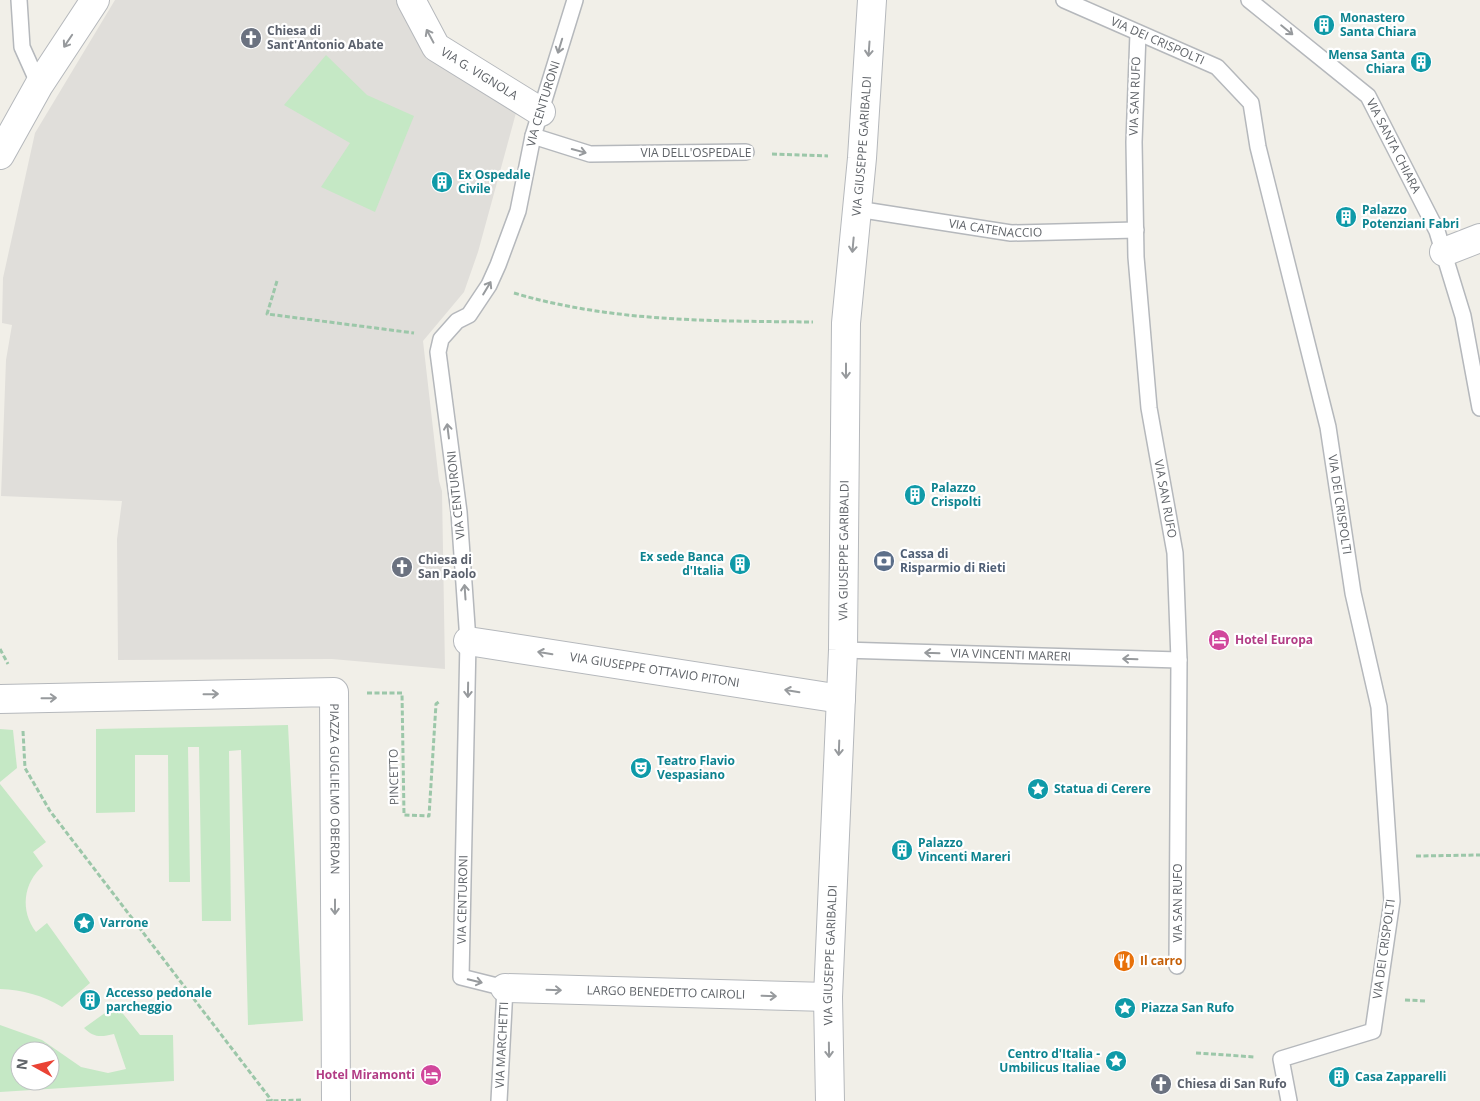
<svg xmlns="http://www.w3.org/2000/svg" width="1480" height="1101" font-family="'Open Sans',sans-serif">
	<rect width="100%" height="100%" fill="#f1efe8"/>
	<path fill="#e0deda" d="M 115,0 L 399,0 L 420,44 L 516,113 L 478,252 L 464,292 L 423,341 L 439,481 L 442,491 L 445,669 L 332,659 L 118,660 L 117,539 L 122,501 L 1,496 L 6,360 L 12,325 L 2,323 L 3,278 L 35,133 Z"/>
	<g fill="#c5e8c5" fill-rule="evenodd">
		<path d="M 326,55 L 367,95 L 414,116 L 375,212 L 321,187 L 350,143 L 284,105 Z"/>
		<path d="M 288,725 L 303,1021 L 248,1025 L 241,750 L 229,751 L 231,921 L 202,921 L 199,747 L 188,747 L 190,882 L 169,882 L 168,755 L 135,755 L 135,812 L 96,813 L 96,729 Z"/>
		<path d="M 0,729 L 13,730 L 17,768 L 0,782 Z"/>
		<path d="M 0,784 L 46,842 L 33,852 L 43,866 C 23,883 20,911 36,932 L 47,923 L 90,983 L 62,1007 C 42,995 23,990 0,989 Z"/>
		<path d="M 116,1005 L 140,1035 L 173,1035 L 174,1081 L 0,1092 L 0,1025 L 42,1040 L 81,1067 L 108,1073 L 126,1069 L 114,1034 C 101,1037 94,1038 84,1028 ZM 20,1051 L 50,1051 L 50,1081 L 20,1081 Z"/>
	</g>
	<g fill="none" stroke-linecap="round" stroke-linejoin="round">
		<g stroke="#b5b8bc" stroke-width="18">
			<g id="service">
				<path d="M 19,0 L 22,47 L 39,85"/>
				<path id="s1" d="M 1064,0 L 1217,67 L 1251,103 L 1258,147 L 1328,427 L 1353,593 L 1379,707 L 1392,901 L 1373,1031 L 1281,1059 L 1289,1101"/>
				<path id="s2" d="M 1249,0 L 1368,96 L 1437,231 L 1463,316 L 1480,408"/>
				<path id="s3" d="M 1138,33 L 1134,142 L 1136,257 L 1149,408 L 1175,553 L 1179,660 L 1177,966"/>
				<path d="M 533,136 L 590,154 L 746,152"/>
				<path id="s4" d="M 857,209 L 1011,233 L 1136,230"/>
				<path id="s5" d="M 843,650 L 1179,660"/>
				<path id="s6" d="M 499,1101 L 505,988 L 461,977 L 468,641 L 459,512 L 438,352 L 441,339 L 457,321 L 469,315 L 489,285 L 498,265 L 518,211 L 533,136 L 575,0"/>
			</g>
		</g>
		<g stroke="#b5b8bc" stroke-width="30">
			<g id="minor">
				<path id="s7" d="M 411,0 L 436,47 L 541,112"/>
				<path d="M 0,155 L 39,85 L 95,0"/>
				<path d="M 1444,252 L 1480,238"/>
				<path id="s8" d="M 468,641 L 841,699"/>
				<path id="s9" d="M 0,699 L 334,692 L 336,1101"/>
				<path id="s10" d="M 505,988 L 828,997"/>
				<path id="s11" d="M 830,1101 L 828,997 L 843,650 L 846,323 L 862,158 L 872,0"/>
			</g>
		</g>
		<g stroke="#9cc7a9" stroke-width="3" stroke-dasharray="5 2.5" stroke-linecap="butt">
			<path d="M 772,154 L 828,156"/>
			<path d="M 277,281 L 267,314 L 414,333"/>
			<path d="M 514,293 C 611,322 712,321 813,322"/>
			<path d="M 0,649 L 8,664"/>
			<path d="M 367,693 L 402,693 L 404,815 L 429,816 L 436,704 L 440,701"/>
			<path d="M 23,731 L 25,768 L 50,811 L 272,1101"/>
			<path d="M 1416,856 L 1480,855"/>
			<path d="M 1405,1000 L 1427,1001"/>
			<path d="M 1196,1053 L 1255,1057"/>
			<path d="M 266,1101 L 303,1100"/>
		</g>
		<use href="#service" stroke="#fff" stroke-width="15"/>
		<use href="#minor" stroke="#fff" stroke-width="28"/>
	</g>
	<defs><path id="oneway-shaft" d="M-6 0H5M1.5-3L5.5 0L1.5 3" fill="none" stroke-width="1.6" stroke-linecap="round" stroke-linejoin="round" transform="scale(1.25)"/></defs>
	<g stroke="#979a9d">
		<use href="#oneway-shaft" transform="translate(1287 30) rotate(39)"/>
		<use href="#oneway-shaft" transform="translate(430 36) rotate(-118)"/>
		<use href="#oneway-shaft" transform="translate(68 41) rotate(124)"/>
		<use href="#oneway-shaft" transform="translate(560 46) rotate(107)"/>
		<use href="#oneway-shaft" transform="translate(869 49) rotate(94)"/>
		<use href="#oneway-shaft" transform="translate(579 151) rotate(15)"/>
		<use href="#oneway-shaft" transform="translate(853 245) rotate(95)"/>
		<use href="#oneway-shaft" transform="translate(487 288) rotate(-59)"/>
		<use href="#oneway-shaft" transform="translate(846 371) rotate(90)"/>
		<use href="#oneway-shaft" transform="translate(448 431) rotate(-97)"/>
		<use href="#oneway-shaft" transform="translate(465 592) rotate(-94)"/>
		<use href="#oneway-shaft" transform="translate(545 653) rotate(-171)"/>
		<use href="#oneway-shaft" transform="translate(932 653) rotate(-178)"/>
		<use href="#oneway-shaft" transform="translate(1130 659) rotate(-178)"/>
		<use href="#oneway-shaft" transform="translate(468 690) rotate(91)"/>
		<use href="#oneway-shaft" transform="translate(792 691) rotate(-171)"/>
		<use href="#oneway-shaft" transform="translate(211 694) rotate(-1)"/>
		<use href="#oneway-shaft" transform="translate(49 698) rotate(-1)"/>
		<use href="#oneway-shaft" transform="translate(839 748) rotate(92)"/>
		<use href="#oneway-shaft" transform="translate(335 907) rotate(90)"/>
		<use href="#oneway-shaft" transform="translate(475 981) rotate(14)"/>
		<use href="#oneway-shaft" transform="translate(554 990) rotate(2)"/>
		<use href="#oneway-shaft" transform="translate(769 996) rotate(2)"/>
		<use href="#oneway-shaft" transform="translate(829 1050) rotate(89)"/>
	</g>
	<defs>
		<g id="building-disc" transform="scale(1.125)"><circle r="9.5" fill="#0f9aa8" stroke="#fff"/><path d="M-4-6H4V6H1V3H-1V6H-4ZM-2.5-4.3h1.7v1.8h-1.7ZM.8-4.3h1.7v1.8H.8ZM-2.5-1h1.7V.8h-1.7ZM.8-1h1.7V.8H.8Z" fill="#fff"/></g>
		<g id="church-disc" transform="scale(1.125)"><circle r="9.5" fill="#6b7280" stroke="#fff"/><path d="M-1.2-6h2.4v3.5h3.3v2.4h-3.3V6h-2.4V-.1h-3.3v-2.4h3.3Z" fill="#fff"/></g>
		<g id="bank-disc" transform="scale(1.125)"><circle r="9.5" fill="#5c6f8a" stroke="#fff"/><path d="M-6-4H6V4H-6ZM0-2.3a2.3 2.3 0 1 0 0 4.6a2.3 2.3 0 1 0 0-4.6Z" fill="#fff"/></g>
		<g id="hotel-disc" transform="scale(1.125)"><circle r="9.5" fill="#d1479c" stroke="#fff"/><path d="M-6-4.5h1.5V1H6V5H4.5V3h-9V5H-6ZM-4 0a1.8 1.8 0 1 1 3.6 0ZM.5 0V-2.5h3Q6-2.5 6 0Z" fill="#fff"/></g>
		<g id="theatre-disc" transform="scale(1.125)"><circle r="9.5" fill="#0f9aa8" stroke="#fff"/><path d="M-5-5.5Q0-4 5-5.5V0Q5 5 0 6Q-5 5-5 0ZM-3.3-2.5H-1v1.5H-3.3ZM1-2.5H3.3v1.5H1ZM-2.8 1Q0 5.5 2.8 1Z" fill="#fff"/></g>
		<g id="sight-disc" transform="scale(1.125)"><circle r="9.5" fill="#0f9aa8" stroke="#fff"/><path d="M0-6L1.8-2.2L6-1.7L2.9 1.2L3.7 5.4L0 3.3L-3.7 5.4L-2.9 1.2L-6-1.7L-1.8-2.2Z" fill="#fff"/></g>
		<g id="restaurant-disc" transform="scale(1.125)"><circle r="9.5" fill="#e8710a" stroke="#fff"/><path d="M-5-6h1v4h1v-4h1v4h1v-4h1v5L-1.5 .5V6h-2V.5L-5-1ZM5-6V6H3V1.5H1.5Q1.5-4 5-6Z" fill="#fff"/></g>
	</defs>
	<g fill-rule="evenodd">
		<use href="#building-disc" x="1324" y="25"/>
		<use href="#church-disc" x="251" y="38"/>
		<use href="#building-disc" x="1421" y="62"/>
		<use href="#building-disc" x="442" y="182"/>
		<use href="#building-disc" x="1346" y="217"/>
		<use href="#building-disc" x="915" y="495"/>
		<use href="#bank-disc" x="884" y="561"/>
		<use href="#building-disc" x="740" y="564"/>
		<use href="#church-disc" x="402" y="567"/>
		<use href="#hotel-disc" x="1219" y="640"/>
		<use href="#theatre-disc" x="641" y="768"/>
		<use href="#sight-disc" x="1038" y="789"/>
		<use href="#building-disc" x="902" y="850"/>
		<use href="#sight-disc" x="84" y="923"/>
		<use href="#restaurant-disc" x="1124" y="961"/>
		<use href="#building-disc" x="90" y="1000"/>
		<use href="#sight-disc" x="1125" y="1008"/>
		<use href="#sight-disc" x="1116" y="1061"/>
		<use href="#hotel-disc" x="431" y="1075"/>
		<use href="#building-disc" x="1339" y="1077"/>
		<use href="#church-disc" x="1161" y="1084"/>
	</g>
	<g text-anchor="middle" stroke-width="4.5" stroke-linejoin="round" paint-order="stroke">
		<g font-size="12" font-weight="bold" fill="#0d838f" stroke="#fff" text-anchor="start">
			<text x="1340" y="22">Monastero<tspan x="1340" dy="14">Santa Chiara</tspan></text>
			<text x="1405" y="59" text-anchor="end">Mensa Santa<tspan x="1405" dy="14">Chiara</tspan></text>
			<text x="458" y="179">Ex Ospedale<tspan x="458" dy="14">Civile</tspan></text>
			<text x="1362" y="214">Palazzo<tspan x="1362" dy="14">Potenziani Fabri</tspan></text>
			<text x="931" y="492">Palazzo<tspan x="931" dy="14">Crispolti</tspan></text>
			<text x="724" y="561" text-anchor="end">Ex sede Banca<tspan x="724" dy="14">d'Italia</tspan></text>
			<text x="657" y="765">Teatro Flavio<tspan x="657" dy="14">Vespasiano</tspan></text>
			<text x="1054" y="793">Statua di Cerere</text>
			<text x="918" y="847">Palazzo<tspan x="918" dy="14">Vincenti Mareri</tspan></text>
			<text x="100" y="927">Varrone</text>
			<text x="106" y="997">Accesso pedonale<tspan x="106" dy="14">parcheggio</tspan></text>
			<text x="1141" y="1012">Piazza San Rufo</text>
			<text x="1100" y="1058" text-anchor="end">Centro d'Italia -<tspan x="1100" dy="14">Umbilicus Italiae</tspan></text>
			<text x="1355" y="1081">Casa Zapparelli</text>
		</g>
		<g font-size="12" font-weight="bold" fill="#5b616d" stroke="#fff" text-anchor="start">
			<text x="267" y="35">Chiesa di<tspan x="267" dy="14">Sant'Antonio Abate</tspan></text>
			<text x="418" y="564">Chiesa di<tspan x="418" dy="14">San Paolo</tspan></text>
			<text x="1177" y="1088">Chiesa di San Rufo</text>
		</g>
		<g font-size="12" fill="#5f6368" stroke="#fff">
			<text dy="4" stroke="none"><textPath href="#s1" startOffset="102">VIA DEI CRISPOLTI</textPath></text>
			<text dy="4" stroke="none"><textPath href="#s7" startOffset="104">VIA G. VIGNOLA</textPath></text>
			<text transform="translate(1135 96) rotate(-88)" y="4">VIA SAN RUFO</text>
			<text dy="4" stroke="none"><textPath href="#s6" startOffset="1062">VIA CENTURONI</textPath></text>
			<text dy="4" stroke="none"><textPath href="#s11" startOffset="956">VIA GIUSEPPE GARIBALDI</textPath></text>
			<text dy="4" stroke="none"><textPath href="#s2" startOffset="209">VIA SANTA CHIARA</textPath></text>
			<text x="696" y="157">VIA DELL'OSPEDALE</text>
			<text dy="4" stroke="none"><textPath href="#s4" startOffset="140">VIA CATENACCIO</textPath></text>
			<text transform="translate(456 495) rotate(-96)" y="4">VIA CENTURONI</text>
			<text dy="4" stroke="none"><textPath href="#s3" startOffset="468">VIA SAN RUFO</textPath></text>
			<text dy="4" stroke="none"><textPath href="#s1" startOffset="628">VIA DEI CRISPOLTI</textPath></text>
			<text dy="4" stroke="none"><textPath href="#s11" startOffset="551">VIA GIUSEPPE GARIBALDI</textPath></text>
			<text dy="4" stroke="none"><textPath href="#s5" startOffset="168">VIA VINCENTI MARERI</textPath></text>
			<text dy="4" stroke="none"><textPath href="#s8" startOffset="189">VIA GIUSEPPE OTTAVIO PITONI</textPath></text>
			<text transform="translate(394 777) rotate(-91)" y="4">PINCETTO</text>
			<text dy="4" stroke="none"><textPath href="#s9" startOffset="431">PIAZZA GUGLIELMO OBERDAN</textPath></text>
			<text dy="4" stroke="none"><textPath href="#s6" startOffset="236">VIA CENTURONI</textPath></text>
			<text transform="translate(1178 903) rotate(-90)" y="4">VIA SAN RUFO</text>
			<text transform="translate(1384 949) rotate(-82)" y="4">VIA DEI CRISPOLTI</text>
			<text dy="4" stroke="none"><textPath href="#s11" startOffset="146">VIA GIUSEPPE GARIBALDI</textPath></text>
			<text dy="4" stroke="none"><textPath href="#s10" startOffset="161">LARGO BENEDETTO CAIROLI</textPath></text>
			<text dy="4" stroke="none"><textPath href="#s6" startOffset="56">VIA MARCHETTI</textPath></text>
		</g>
		<g font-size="12" font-weight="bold" fill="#4e5e75" stroke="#fff" text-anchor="start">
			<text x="900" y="558">Cassa di<tspan x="900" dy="14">Risparmio di Rieti</tspan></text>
		</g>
		<g font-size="12" font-weight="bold" fill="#b23c85" stroke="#fff" text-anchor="start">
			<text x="1235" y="644">Hotel Europa</text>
			<text x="415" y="1079" text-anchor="end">Hotel Miramonti</text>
		</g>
		<g font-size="12" font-weight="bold" fill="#c56008" stroke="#fff" text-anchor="start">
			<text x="1140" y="965">Il carro</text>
		</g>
	</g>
	<g transform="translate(35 1066) rotate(278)"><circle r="24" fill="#ffffff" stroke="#bfc1c3"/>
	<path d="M0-4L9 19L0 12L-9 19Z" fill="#ea4335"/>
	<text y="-8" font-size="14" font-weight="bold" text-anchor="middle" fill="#5f6368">N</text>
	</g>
</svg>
